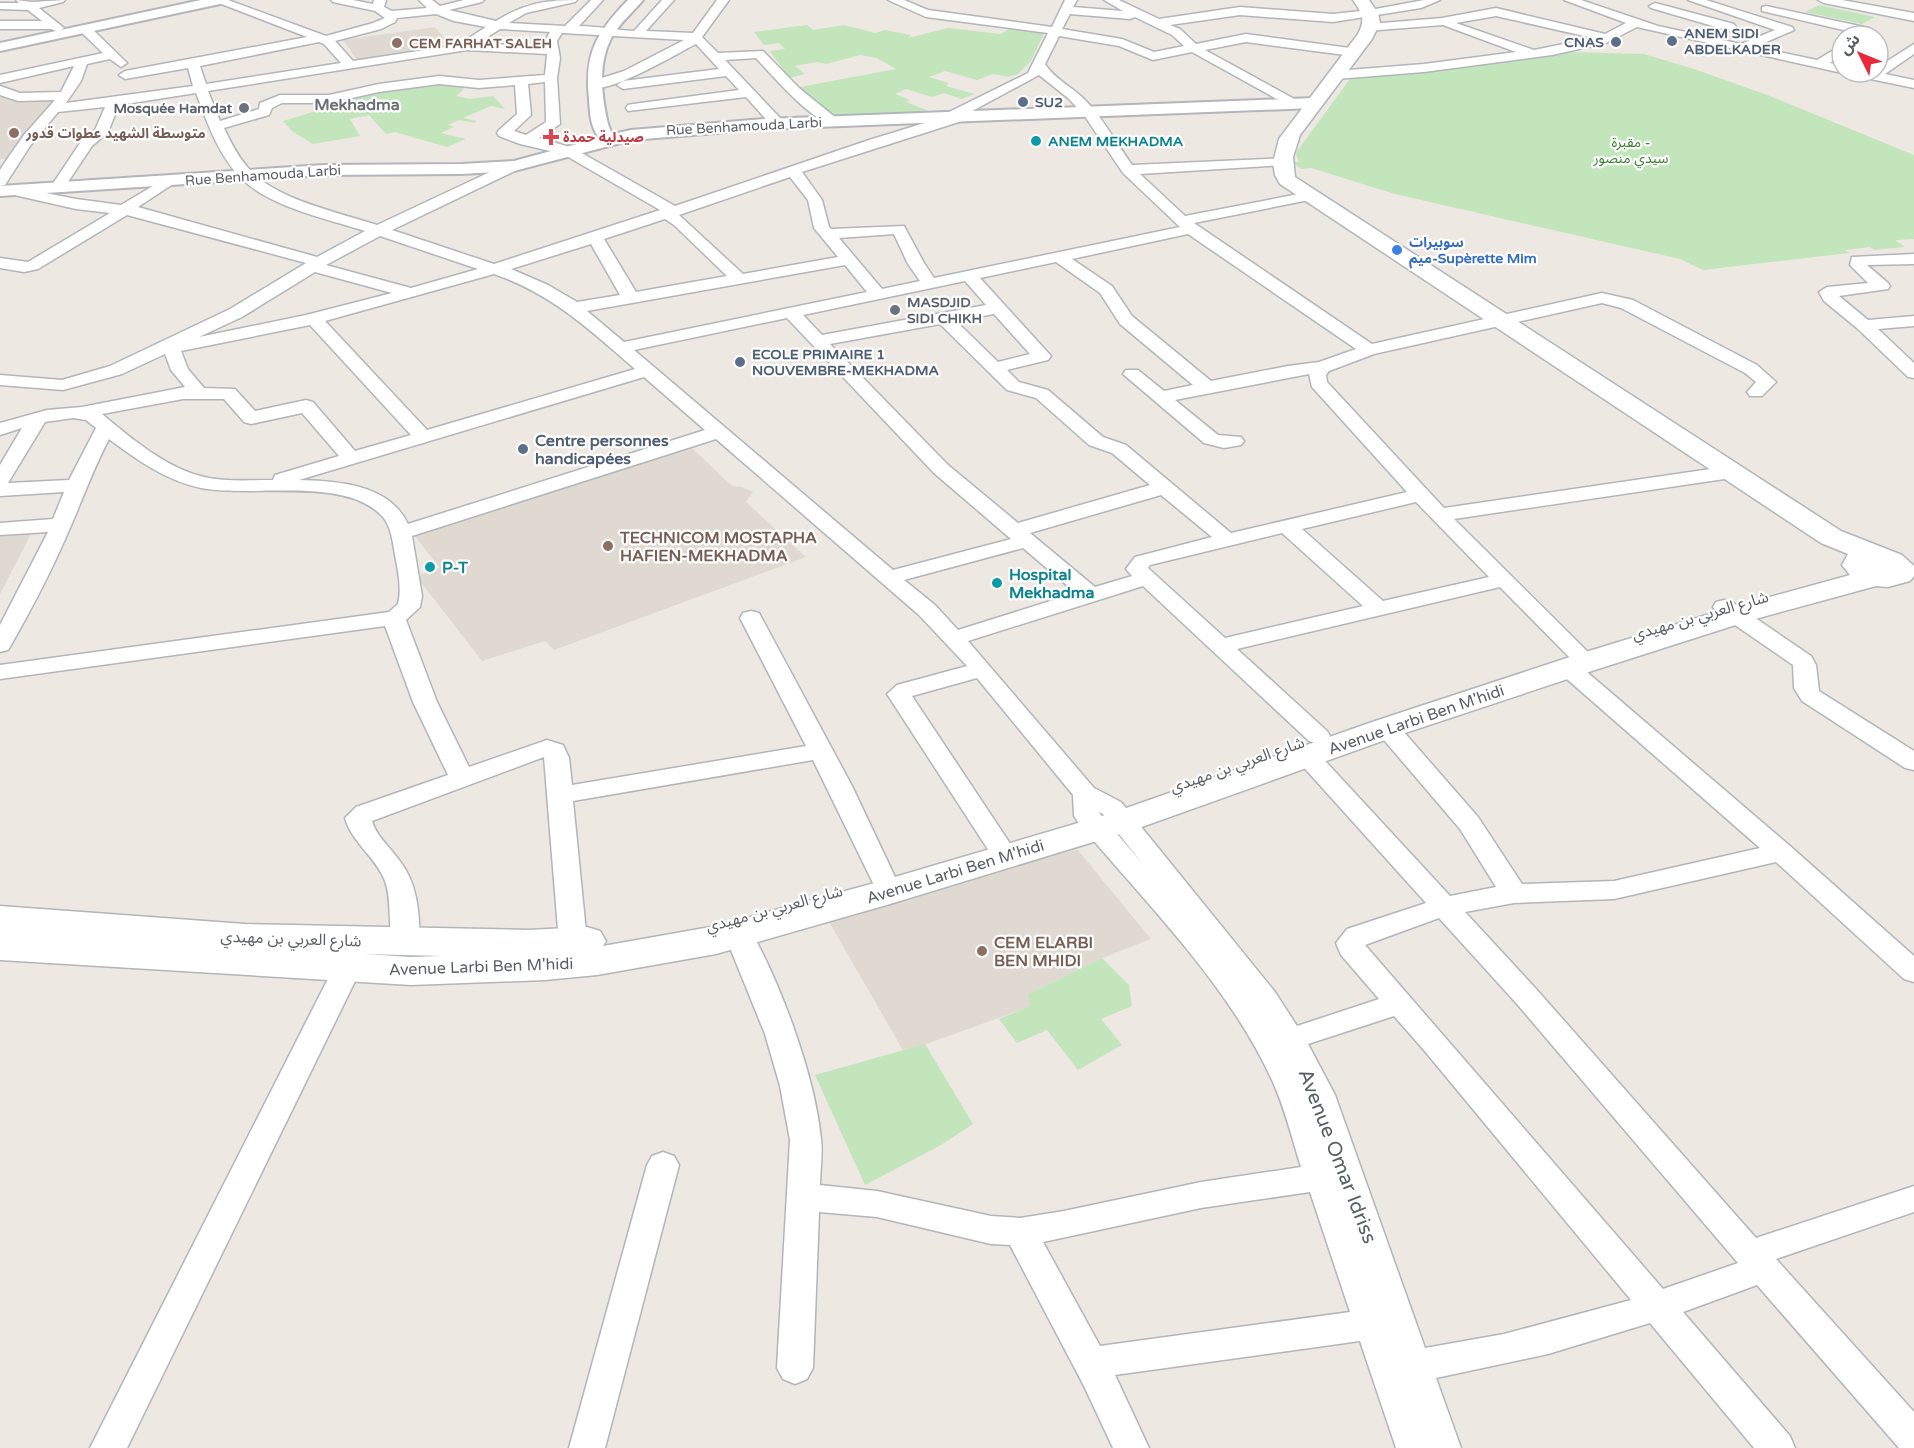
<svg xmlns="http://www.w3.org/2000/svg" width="1914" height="1448" font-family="'Varela Round','Noto Sans Arabic',sans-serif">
	<rect width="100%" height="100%" fill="#ede8e1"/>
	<g fill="#dfd9d2">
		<path d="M 435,27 L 451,46 L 357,60 L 343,40 Z"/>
		<path d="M 0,93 L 55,98 L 7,159 L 0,159 Z"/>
		<path d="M 692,448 L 732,486 L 742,487 L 753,492 L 746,502 L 806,557 L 554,650 L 545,641 L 482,661 L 416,576 L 440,568 L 413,534 Z"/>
		<path d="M 32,532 L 0,594 L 0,534 Z"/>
		<path d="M 1077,849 L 1151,939 L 1102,958 L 1027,995 L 1032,1006 L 904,1052 L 828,920 Z"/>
	</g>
	<g fill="#c3e5bc">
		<path d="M 1819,5 L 1875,17 L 1862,24 L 1805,12 Z"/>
		<path d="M 807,25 L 813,30 L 844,25 L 875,33 L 885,30 L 911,35 L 908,38 L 948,28 L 1001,34 L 1015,25 L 1045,31 L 1031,61 L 1018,74 L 1008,77 L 993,74 L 977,80 L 945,71 L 929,77 L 949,83 L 946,86 L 975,94 L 962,99 L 944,93 L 932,97 L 906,89 L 895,94 L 910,100 L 906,102 L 934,113 L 835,118 L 800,87 L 896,69 L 877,58 L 860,55 L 826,64 L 817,62 L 795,66 L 805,74 L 789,78 L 770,51 L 785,49 L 779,43 L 764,45 L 754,32 Z"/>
		<path d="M 1566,52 L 1644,54 L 1694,69 L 1770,96 L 1914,155 L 1914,239 L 1895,240 L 1905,247 L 1874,250 L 1870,247 L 1845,250 L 1849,253 L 1703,270 L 1680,259 L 1395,194 L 1311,168 L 1301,169 L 1292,162 L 1299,162 L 1296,154 L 1298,150 L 1352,76 Z"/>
		<path d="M 429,82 L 454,83 L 464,89 L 456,96 L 470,99 L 493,96 L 505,109 L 491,106 L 463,118 L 477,121 L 474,123 L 459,120 L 448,125 L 454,127 L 441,133 L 466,139 L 447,147 L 395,132 L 386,134 L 369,115 L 350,119 L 360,136 L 313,144 L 293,132 L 283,121 C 303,115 321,109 341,102 L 330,99 Z"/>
		<path d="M 1102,958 L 1129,985 L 1132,1006 L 1101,1019 L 1122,1045 L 1078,1070 L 1047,1030 L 1017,1043 L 999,1019 L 1031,1006 L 1027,995 Z"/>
		<path d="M 925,1044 L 973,1124 L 941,1145 L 865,1185 L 815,1075 Z"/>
	</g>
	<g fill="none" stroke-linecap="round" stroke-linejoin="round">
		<g stroke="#b2b5b9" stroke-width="3">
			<g id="minor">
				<path d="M 16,0 L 32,2 L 65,0 L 63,2 L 39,8 L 64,28 L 58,32 L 51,29 L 0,29 L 0,21 L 42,21 L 28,10 L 0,9 L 0,3 L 19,3 Z"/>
				<path d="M 211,0 L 228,0 L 326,36 L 373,23 L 385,18 L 375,11 L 333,2 L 331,0 L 353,0 L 373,4 L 374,0 L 386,0 L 384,7 L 392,11 L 427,8 L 419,0 L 432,0 L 440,6 L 464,0 L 484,0 L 482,2 L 449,10 L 496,21 C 523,4 544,0 577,0 L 575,2 L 526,13 L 509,23 L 565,26 L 591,0 L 603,0 L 579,26 C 598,26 614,30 634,31 L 662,0 L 674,0 L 646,31 L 693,33 L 717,0 L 729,0 L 702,37 L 718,53 L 763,51 L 799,88 L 836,118 L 838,121 L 836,124 C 817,128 769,72 756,58 L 725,60 L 782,120 L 784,123 L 782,126 L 772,126 L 746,97 L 628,111 L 626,108 L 628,105 L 633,104 L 739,90 L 726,76 L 623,89 L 617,85 L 623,81 L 719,69 L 696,44 C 674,55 612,93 589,88 L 588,85 L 589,82 L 624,71 L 684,40 L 562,33 L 557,41 L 560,58 L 557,78 L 560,124 L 539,138 L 573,148 L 675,206 L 869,140 L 944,117 L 945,114 L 1028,73 L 1048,33 L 926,17 L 888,0 L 904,0 L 928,10 L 1052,27 L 1065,0 L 1077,0 L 1073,7 L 1123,11 L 1104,0 L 1119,0 L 1159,19 L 1240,7 L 1333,14 L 1370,10 L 1424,0 L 1440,0 L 1421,8 L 1333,22 L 1240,15 L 1170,25 L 1180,29 L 1196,44 L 1246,34 L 1357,49 L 1359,52 L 1353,56 L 1246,42 L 1205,50 L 1298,101 L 1300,104 L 1298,107 L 1293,108 L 1192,52 L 1153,60 L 1119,46 L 1059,36 L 1045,64 C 1054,79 1074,88 1086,101 C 1104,120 1117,144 1132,165 L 1288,158 L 1290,161 L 1283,165 L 1140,174 L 1185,216 L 1309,192 L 1314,193 L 1316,196 L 1314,199 L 1194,223 L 1372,344 L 1602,293 L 1633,300 L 1757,365 L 1776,382 L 1762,396 L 1750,396 L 1747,392 L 1756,382 L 1745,373 L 1621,308 L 1602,303 L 1374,354 L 1329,371 L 1326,375 L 1327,382 L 1444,508 L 1731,466 L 1738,468 L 1741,472 L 1738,476 L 1731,478 L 1454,519 L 1598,662 L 1595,667 L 1581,667 L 1790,846 L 1914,956 L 1914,982 L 1904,979 L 1776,862 L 1614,899 L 1514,903 L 1465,912 L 1537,990 L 1756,1238 L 1914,1186 L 1914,1212 L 1776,1259 L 1914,1412 L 1914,1448 L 1899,1448 L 1757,1285 L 1683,1312 L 1790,1436 L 1795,1448 L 1754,1448 L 1650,1323 L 1548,1354 L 1436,1378 L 1461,1448 L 1396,1448 L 1360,1341 L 1115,1375 L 1149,1448 L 1113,1448 L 1084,1386 L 1010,1245 L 991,1244 L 877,1217 L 819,1212 L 813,1368 L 807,1379 L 795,1384 L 783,1379 L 777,1368 L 790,1140 L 780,1086 L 765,1034 L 724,933 L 728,926 L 738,923 L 748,926 C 780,981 815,1076 821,1139 C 823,1154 820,1170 820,1185 L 877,1191 L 991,1216 L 1020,1218 L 1064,1211 L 1201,1182 L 1301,1167 C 1292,1139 1285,1108 1272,1080 C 1227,982 1146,904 1078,822 L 1074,816 L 1073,795 L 977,678 L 912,696 L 1011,845 L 1007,851 L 998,854 L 989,851 L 887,694 L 897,685 L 967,666 L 919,615 L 716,439 L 412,536 L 422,596 L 420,607 L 406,620 L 437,702 L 469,767 L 547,740 L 563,745 L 569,758 L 572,785 L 806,746 L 740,618 L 743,613 L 751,611 L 759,613 L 852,786 L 895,877 L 891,883 L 882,886 L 873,883 L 813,760 L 573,801 L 587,942 L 583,949 L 573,952 L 563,949 L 559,942 L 544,757 L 372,821 C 376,836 390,847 399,860 C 418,884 419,912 420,942 L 416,949 L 406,952 L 396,949 C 386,931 393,902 385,881 C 376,857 352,843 345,818 L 356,807 L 448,775 L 413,702 L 385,626 L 0,679 L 0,665 L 389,612 L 398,604 C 402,589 398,571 395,555 C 393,543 391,525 382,516 C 344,476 253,498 201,488 C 167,481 137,460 109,439 C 92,471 81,504 66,537 C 50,574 31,610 11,645 L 8,650 L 0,652 L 0,625 L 48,532 L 0,535 L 0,523 L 53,519 L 64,492 L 0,496 L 0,465 L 22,428 L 0,435 L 0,423 L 47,410 L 82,407 L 185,387 L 171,370 L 165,354 L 122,374 L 63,390 L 0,385 L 0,375 L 62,380 L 110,366 L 230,309 L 306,263 L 127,215 L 38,269 L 24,272 L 0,268 L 0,258 L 28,262 L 110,213 L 76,209 L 10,194 L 8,191 L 10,188 L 15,187 L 76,199 L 121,205 L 168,177 L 175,181 L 173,184 L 138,207 L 317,257 L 365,231 C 328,219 270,207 242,179 C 219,157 207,122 196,93 L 119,105 L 108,132 L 92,146 L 62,191 L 57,192 L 50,188 L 82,140 L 95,130 L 105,107 L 58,112 L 30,146 L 5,185 L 0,186 L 0,170 L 3,165 L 24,135 L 55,100 L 18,101 L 0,95 L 0,86 L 20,93 L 61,92 L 74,66 L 0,83 L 0,75 L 103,53 L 81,32 L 81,26 L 89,26 L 127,63 L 121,67 L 110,59 L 87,64 L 81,81 L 66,103 L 193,86 L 188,68 L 125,79 L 119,75 L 125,71 L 307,37 ZM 436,14 L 454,21 L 486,27 L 458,45 L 353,61 L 335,41 L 381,29 L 395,22 L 397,18 ZM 1070,14 L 1130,19 L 1135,17 L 1172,35 L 1184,46 L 1154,52 L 1122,39 L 1062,29 ZM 500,29 L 550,32 L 545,41 L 546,47 L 478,43 ZM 319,42 L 324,44 L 341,63 L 206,84 L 200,66 ZM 467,50 L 547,54 L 545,75 L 479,80 L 439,76 L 379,84 L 329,95 L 280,95 L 260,103 L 259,109 L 220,121 L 208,91 ZM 1039,75 L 1068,98 L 1084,115 L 1123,173 L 1180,227 L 934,278 L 924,263 L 904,226 L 831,229 L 829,227 L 822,200 L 802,172 L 965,120 L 965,115 ZM 545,82 L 546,122 L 526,135 L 514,131 L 531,115 L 528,84 ZM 439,84 L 479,88 L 515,85 L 517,114 L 499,130 L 497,133 L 499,136 L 520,144 L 563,154 L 660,210 L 494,264 L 392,230 L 519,169 L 521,166 L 519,163 L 509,163 L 377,225 C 340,213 278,200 251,171 C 239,159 231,143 224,128 L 269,115 L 272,108 L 282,103 L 329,103 L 379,92 ZM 790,177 L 808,200 L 814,228 L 838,257 L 743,274 L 679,215 ZM 665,219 L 674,225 L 727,276 L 636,292 L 604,239 ZM 894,234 L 908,264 L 920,281 L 882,289 L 839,238 ZM 1188,234 L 1356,349 L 1319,362 L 1288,366 L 1211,381 L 1132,316 L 1112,286 L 1072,259 ZM 380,236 L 478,269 L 411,288 L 326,265 ZM 591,244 L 620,295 L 577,302 L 548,285 L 511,269 ZM 1056,262 L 1100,293 L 1120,324 L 1193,385 L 1164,391 L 1138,370 L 1126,370 L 1123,374 L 1204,443 L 1224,448 L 1241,445 L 1244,441 L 1241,437 L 1218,435 L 1175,400 L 1309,374 L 1312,387 L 1407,492 L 1231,533 L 1126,445 L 1103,437 L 1048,390 L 1019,382 L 1007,370 L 1048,360 L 1051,356 L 980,278 ZM 845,265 L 867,292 L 624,342 L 587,311 ZM 315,272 L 392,293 L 306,315 L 199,337 L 242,317 ZM 494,274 C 552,294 590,330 635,369 L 427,430 L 325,321 ZM 965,281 L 986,305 L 822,335 L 803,315 ZM 994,314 L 1030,354 L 998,362 L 956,321 ZM 787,318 L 934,473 L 1011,539 L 893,570 L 634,350 ZM 940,324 L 1007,390 L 1036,398 L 1089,445 L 1112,453 L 1150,485 L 1018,523 L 948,465 L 830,344 ZM 310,325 L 411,435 L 355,451 L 313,402 L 306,400 L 255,411 L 235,389 L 204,388 L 188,369 L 181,351 ZM 644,377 L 705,430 L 408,524 C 389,484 338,481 299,480 ZM 183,399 L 224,399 L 244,422 L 251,424 L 302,413 L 339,456 L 275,475 L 273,480 C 250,480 226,482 204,477 C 166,468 132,439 102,414 ZM 73,418 L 86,420 L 96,428 L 69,480 L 8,483 L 45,422 ZM 1161,495 L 1212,537 L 1135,557 L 1126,569 L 1132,576 L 1095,587 L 1030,533 ZM 1416,502 L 1489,577 L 1383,601 L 1302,529 ZM 1282,533 L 1363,606 L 1225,638 L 1148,568 L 1150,565 ZM 1023,548 L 1076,593 L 958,630 L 935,605 L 904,580 ZM 1143,586 L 1309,741 L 1318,744 L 1327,741 L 1330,736 L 1327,731 L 1237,649 L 1500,587 L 1575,663 L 1568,661 L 1560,663 L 1556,668 L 1560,673 L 1760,848 L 1614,881 L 1522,884 L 1478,817 L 1396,723 L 1387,721 L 1378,723 L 1375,728 L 1378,733 L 1460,829 L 1496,887 L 1450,896 L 1316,751 L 1307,748 L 1298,751 L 1295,756 L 1298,761 L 1426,903 L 1347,929 L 1336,943 L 1341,955 L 1379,999 L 1297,1026 L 1275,992 L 1121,802 L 1094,788 L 968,641 ZM 1099,812 L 1103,814 L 1142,863 L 1100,814 ZM 1439,918 L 1517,1004 L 1738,1263 L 1663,1289 L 1365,945 ZM 1394,1016 L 1423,1049 L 1631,1300 L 1504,1334 L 1425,1348 L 1335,1095 L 1308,1044 ZM 1310,1192 L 1350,1312 L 1100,1346 L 1043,1242 L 1201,1208 Z"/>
				<path d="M 1564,0 L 1581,0 L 1658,26 L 1741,44 L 1775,30 L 1688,0 L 1706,0 L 1792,27 L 1794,30 L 1755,47 L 1817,60 L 1842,45 L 1842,54 L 1830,63 L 1842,65 L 1842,72 L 1845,72 L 1842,73 L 1637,27 L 1606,43 L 1552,55 L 1424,72 L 1336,79 L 1330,75 L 1336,71 L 1424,64 L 1516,52 L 1443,25 L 1366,31 L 1366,25 L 1370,24 L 1442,18 L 1496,8 L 1605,34 L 1626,23 ZM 1496,16 L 1593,38 L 1534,50 L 1456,23 Z"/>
				<path d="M 1818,0 L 1842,0 L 1914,13 L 1914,21 L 1824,3 Z"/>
				<path d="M 1655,3 L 1734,24 L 1736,27 L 1730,31 L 1651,8 L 1649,6 Z"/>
				<path d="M 1766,6 L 1869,28 L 1875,32 L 1869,36 L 1762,11 L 1762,7 Z"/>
				<path d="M 1914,44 L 1914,54 L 1885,74 L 1914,80 L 1914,88 L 1856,76 L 1850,72 L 1878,72 L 1878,67 Z"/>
				<path d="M 1914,254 L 1914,264 L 1867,265 L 1888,283 L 1890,286 L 1888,289 L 1839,296 L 1868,320 L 1914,316 L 1914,326 L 1878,329 L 1914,363 L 1914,378 L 1908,377 L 1858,329 L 1824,301 L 1819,292 L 1827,287 L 1868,283 L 1850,265 L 1852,257 Z"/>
				<path d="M 1724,600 L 1732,602 L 1811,656 L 1816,665 L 1819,691 L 1914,751 L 1914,770 L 1905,768 L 1802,701 L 1794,688 L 1793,665 L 1716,612 L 1713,607 L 1716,602 Z"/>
				<path d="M 347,959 L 357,962 L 361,969 L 127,1448 L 90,1448 L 333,969 L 337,962 Z"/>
				<path d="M 663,1152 L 674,1156 L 679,1165 L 605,1448 L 569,1448 L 647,1165 L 652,1156 Z"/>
			</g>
		</g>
		<g stroke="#b2b5b9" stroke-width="4">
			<g id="tertiary">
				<path d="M 201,0 L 227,0 L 220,4 L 0,51 L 0,43 Z"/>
				<path d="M 628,0 L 643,0 C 634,11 623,20 615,32 C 597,58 601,95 608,124 L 611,132 L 618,133 L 631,130 L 765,119 L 1314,98 L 1322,103 L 1314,108 L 765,129 L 632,140 L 514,171 L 461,174 L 324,175 L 0,196 L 0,186 L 324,165 L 461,164 L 514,161 L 599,138 C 590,126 590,113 589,99 C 584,53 597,32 628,0 Z"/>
			</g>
		</g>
		<g stroke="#b0b6b9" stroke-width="3">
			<path id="secondary" d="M 1353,0 L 1369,0 L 1378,13 L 1380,23 L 1372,39 L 1300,135 L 1293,157 L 1295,177 L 1841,531 L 1902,555 L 1914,566 L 1914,576 L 1910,581 L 1888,587 L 1876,586 L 1748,621 L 1598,669 L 1399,735 L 1136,829 L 890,904 L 716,954 L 597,975 L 545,980 L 411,985 L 0,960 L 0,932 L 7,933 L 0,932 L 0,906 L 245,924 L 528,930 L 587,927 L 600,931 L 606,941 L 603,946 L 716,926 L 871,884 L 1112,813 L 1375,721 L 1576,655 L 1726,609 L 1850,575 L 1842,565 L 1848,554 L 1821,543 L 1280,184 L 1275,175 L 1273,163 L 1279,139 L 1358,34 C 1366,19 1362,13 1353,0 ZM 364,954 L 442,956 L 411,957 Z"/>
		</g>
		<use href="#minor" fill="#fff" fill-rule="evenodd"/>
		<use href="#tertiary" fill="#fff" fill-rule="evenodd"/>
		<use href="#secondary" fill="#fff" fill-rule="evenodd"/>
	</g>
	<g fill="#5c6f8a" stroke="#fff" stroke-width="2">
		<circle cx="1672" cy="41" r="6"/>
		<circle cx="1616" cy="42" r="6"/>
		<circle cx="1023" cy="102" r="6"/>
		<circle cx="740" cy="362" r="6"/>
		<circle cx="523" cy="449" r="6"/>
	</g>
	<g fill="#8d6e63" stroke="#fff" stroke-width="2">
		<circle cx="397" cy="43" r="6"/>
		<circle cx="14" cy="133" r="6"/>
		<circle cx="608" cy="546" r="6"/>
		<circle cx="982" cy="951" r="6"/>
	</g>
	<g fill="#6b7280" stroke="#fff" stroke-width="2">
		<circle cx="244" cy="108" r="6"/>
		<circle cx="895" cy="310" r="6"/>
	</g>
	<path fill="#e0444e" stroke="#fff" stroke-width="2" d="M548 128h6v6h6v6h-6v6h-6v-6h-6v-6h6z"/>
	<g fill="#0f9aa8" stroke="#fff" stroke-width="2">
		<circle cx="1036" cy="141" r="6"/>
		<circle cx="430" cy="567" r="6"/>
		<circle cx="997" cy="583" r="6"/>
	</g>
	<circle fill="#3f7fe0" stroke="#fff" stroke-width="2" cx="1397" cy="250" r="6"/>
	<g text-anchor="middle" stroke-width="4.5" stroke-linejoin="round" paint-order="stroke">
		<g font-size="14" font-weight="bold" fill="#4e5e75" stroke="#fff" text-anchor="start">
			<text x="1684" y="38">ANEM SIDI<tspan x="1684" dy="16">ABDELKADER</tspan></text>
			<text x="1604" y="47" text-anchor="end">CNAS</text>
			<text x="1035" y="107">SU2</text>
			<text x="752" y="359">ECOLE PRIMAIRE 1<tspan x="752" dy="16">NOUVEMBRE-MEKHADMA</tspan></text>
		</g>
		<g font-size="14" font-weight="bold" fill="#785e54" stroke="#fff" text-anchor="start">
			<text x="409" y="48">CEM FARHAT SALEH</text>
			<text x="26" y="138">متوسطة الشهيد عطوات قدور</text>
		</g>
		<g font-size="14" font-weight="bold" fill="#5b616d" stroke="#fff" text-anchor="end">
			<text x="232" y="113">Mosquée Hamdat</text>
			<text x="907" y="307" text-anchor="start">MASDJID<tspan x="907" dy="16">SIDI CHIKH</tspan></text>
		</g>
		<g font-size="14" fill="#595f62" stroke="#fff">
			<text transform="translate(744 126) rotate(-3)" y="5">Rue Benhamouda Larbi</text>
			<text transform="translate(263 175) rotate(-4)" y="5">Rue Benhamouda Larbi</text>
		</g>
		<g font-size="14" font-weight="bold" fill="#be3a42" stroke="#fff" text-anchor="start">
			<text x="563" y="142">صيدلية حمدة</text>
		</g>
		<g font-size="14" font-weight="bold" fill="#0d838f" stroke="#fff" text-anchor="start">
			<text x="1048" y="146">ANEM MEKHADMA</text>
		</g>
		<g font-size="14" fill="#3c8132" stroke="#fff">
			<text x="1631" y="147">مقبرة -<tspan x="1631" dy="16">سيدي منصور</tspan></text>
		</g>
		<g font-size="14" font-weight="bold" fill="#366cbe" stroke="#fff" text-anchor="start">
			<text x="1409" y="247">سوبيرات<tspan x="1409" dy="16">ميم-Supèrette Mim</tspan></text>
		</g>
		<g font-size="16" font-weight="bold" fill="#6a7174" stroke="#fff">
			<text x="357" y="110">Mekhadma</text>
		</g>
		<g font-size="16" font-weight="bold" fill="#4e5e75" stroke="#fff" text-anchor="start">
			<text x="535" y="446">Centre personnes<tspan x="535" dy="18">handicapées</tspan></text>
		</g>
		<g font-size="16" font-weight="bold" fill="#785e54" stroke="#fff" text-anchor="start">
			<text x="620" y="543">TECHNICOM MOSTAPHA<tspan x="620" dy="18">HAFIEN-MEKHADMA</tspan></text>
			<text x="994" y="948">CEM ELARBI<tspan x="994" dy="18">BEN MHIDI</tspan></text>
		</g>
		<g font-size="16" font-weight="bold" fill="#0d838f" stroke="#fff" text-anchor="start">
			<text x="442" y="573">P-T</text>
			<text x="1009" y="580">Hospital<tspan x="1009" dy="18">Mekhadma</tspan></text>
		</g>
		<g font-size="16" fill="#595f62" stroke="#fff">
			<text transform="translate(1700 615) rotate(-16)" y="6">شارع العربي بن مهيدي</text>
			<text transform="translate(1416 719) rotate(-19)" y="6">Avenue Larbi Ben M'hidi</text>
			<text transform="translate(1237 764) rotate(-19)" y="6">شارع العربي بن مهيدي</text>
			<text transform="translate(955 871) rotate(-17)" y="6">Avenue Larbi Ben M'hidi</text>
			<text transform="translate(774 908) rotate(-15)" y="6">شارع العربي بن مهيدي</text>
			<text transform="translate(291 938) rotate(2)" y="6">شارع العربي بن مهيدي</text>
			<text transform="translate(481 966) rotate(-2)" y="6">Avenue Larbi Ben M'hidi</text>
		</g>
		<g font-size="20" fill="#595f62" stroke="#fff">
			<text transform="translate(1338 1156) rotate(69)" y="7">Avenue Omar Idriss</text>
		</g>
	</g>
	<g transform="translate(1860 54) rotate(313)"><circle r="28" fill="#ffffff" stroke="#bdbfc0" stroke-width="1.5"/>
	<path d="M0-4.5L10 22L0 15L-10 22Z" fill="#eb2839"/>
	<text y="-9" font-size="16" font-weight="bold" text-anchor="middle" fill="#595f62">ش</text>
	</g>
</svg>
